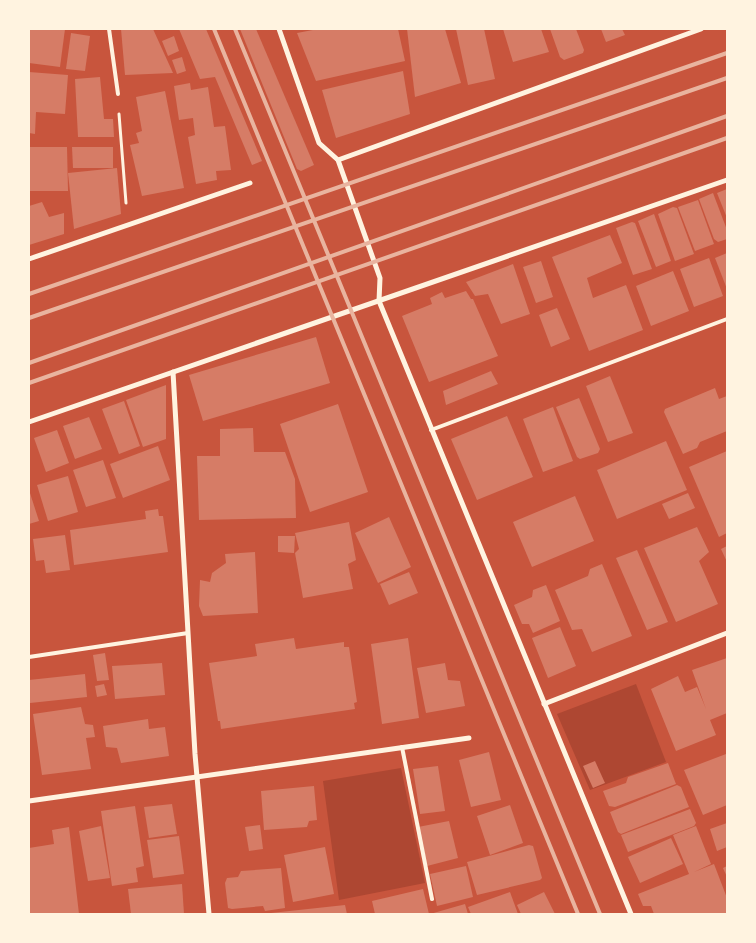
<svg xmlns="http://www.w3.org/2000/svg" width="756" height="943" font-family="Raleway,sans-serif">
	<rect width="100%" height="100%" fill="#c8553d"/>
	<g fill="#ae4732">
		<path d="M 636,684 L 666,762 L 590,790 L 557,714 Z"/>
		<path d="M 401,768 L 425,883 L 339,900 L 323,781 Z"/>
	</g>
	<g fill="#d67c66">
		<path d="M 29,29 L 65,29 L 60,67 L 29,63 Z"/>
		<path d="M 121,29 L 153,29 L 173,73 L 125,75 Z"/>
		<path d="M 179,29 L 206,29 L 262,161 L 252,165 L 215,77 L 200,79 Z"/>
		<path d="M 240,29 L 256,29 L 314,165 L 301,171 L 297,169 Z"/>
		<path d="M 318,29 L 398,29 L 405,61 L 316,81 L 297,33 Z"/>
		<path d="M 407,29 L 445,29 L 461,83 L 415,97 Z"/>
		<path d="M 456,29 L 484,29 L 495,79 L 468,85 Z"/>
		<path d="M 503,29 L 541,29 L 549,52 L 513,62 Z"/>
		<path d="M 550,29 L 576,29 L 584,50 L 583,53 L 564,60 L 560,57 Z"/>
		<path d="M 601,29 L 622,29 L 625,35 L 606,42 Z"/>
		<path d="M 71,33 L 90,36 L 85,71 L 66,69 Z"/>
		<path d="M 174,36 L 179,51 L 168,56 L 162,41 Z"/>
		<path d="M 182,57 L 186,71 L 177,74 L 172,60 Z"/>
		<path d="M 403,71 L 410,114 L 336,138 L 322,90 Z"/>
		<path d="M 29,72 L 68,75 L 65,114 L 36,112 L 35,134 L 29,133 Z"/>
		<path d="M 100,77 L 104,119 L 113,119 L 114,137 L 78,137 L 75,79 Z"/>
		<path d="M 190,83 L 191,90 L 208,87 L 214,127 L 225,126 L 231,170 L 216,171 L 217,180 L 196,184 L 188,137 L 195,135 L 193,118 L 179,120 L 174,86 Z"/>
		<path d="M 165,91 L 184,188 L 142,196 L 130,145 L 139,143 L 136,133 L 142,131 L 136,97 Z"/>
		<path d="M 29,147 L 67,147 L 68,191 L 29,191 Z"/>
		<path d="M 72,147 L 113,147 L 113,168 L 73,168 Z"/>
		<path d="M 117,168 L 121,214 L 74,229 L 68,173 Z"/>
		<path d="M 727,189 L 727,218 L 717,193 Z"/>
		<path d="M 713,193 L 727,230 L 727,239 L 718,242 L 714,239 L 699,199 Z"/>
		<path d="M 698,200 L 714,244 L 695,251 L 678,207 Z"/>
		<path d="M 42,202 L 49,217 L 64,213 L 64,234 L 29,245 L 29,206 Z"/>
		<path d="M 673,207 L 677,208 L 694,254 L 675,261 L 658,214 Z"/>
		<path d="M 654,214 L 671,261 L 656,267 L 638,221 Z"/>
		<path d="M 632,222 L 635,223 L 652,269 L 633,275 L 616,228 Z"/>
		<path d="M 610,235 L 622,263 L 587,278 L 593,298 L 626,285 L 643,330 L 589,351 L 552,257 Z"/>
		<path d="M 727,253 L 727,289 L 715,258 Z"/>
		<path d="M 709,258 L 723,296 L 694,307 L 680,269 Z"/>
		<path d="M 541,261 L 553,297 L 536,303 L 523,267 Z"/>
		<path d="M 513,264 L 530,314 L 501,324 L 488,294 L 475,296 L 466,282 Z"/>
		<path d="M 673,271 L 689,311 L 651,326 L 636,286 Z"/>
		<path d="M 466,291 L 471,299 L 473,299 L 498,356 L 429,382 L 402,316 L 432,304 L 430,298 L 442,292 L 445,298 Z"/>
		<path d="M 557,308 L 570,339 L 551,347 L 539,315 Z"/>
		<path d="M 316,337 L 330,383 L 203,421 L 189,375 Z"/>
		<path d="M 491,371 L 498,384 L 446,405 L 443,391 Z"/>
		<path d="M 610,376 L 633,433 L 608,442 L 586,386 Z"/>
		<path d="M 166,385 L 166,439 L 143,447 L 126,400 Z"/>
		<path d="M 715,388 L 719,399 L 727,396 L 727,431 L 700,442 L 697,448 L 683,454 L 664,412 L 665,409 Z"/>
		<path d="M 579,398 L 600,449 L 598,453 L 580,459 L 577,457 L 556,407 Z"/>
		<path d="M 124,401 L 140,446 L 119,454 L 102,409 Z"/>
		<path d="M 338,404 L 368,492 L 310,512 L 280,424 Z"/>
		<path d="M 553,407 L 573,461 L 543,472 L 523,419 Z"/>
		<path d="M 507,416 L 533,477 L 477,500 L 451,439 Z"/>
		<path d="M 89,417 L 102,449 L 75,459 L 63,426 Z"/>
		<path d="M 253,428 L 254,452 L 285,452 L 295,479 L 296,518 L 199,520 L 197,456 L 220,456 L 220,429 Z"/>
		<path d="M 57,430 L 69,463 L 46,472 L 34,438 Z"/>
		<path d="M 666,441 L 687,490 L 617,519 L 597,470 Z"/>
		<path d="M 158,446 L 170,480 L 123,498 L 110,464 Z"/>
		<path d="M 727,451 L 727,533 L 719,537 L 689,467 Z"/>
		<path d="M 103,460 L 116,498 L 86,507 L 73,470 Z"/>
		<path d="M 68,476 L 78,512 L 48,521 L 37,485 Z"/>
		<path d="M 29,490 L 39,521 L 29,524 Z"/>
		<path d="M 688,493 L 695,508 L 669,519 L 662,504 Z"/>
		<path d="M 575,496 L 594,541 L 532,567 L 513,522 Z"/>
		<path d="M 158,509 L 159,516 L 163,516 L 168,552 L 74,565 L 70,530 L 146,519 L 145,511 Z"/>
		<path d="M 389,517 L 411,567 L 378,583 L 355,533 Z"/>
		<path d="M 349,522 L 356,560 L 348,564 L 353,589 L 303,598 L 295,553 L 299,549 L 295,533 Z"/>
		<path d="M 697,527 L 709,552 L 699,561 L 718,604 L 676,622 L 644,548 Z"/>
		<path d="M 65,535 L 70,570 L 46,573 L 44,560 L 36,561 L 33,539 Z"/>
		<path d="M 278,536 L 295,536 L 294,553 L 278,552 Z"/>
		<path d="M 727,546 L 727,562 L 721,549 Z"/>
		<path d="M 637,550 L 668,622 L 647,630 L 616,558 Z"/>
		<path d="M 255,552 L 258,613 L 203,616 L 199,606 L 200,580 L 210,582 L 212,573 L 226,563 L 225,554 Z"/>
		<path d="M 602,564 L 632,636 L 592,652 L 582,629 L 572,630 L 555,590 L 588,576 L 590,569 Z"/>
		<path d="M 409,572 L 418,593 L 389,605 L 380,584 Z"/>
		<path d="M 546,585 L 560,621 L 533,633 L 529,624 L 522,624 L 514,605 L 532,597 L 533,590 Z"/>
		<path d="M 560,627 L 576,666 L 548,678 L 532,638 Z"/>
		<path d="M 294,638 L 296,649 L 344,642 L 344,647 L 349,647 L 357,702 L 354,703 L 355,709 L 221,729 L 220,721 L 218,721 L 209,663 L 257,656 L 255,644 Z"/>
		<path d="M 408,638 L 419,718 L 382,724 L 371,644 Z"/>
		<path d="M 105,653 L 109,680 L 97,681 L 93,655 Z"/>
		<path d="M 727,658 L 727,713 L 710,720 L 716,735 L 676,751 L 651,689 L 678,676 L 685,692 L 697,687 L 706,709 L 692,670 Z"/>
		<path d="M 162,663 L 165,695 L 115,699 L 112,666 Z"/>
		<path d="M 445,663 L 448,680 L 460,681 L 465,706 L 426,713 L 417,668 Z"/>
		<path d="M 85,674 L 87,697 L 30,703 L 29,680 Z"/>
		<path d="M 104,684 L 107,695 L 97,697 L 95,686 Z"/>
		<path d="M 81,707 L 85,724 L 93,725 L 95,737 L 86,738 L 91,769 L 42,775 L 33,714 Z"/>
		<path d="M 148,719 L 149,729 L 165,727 L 169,756 L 121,763 L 117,748 L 106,747 L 103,726 Z"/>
		<path d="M 489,752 L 501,800 L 471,807 L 459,760 Z"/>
		<path d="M 726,754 L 727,754 L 727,805 L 703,815 L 684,770 Z"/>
		<path d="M 595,761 L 605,783 L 593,788 L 583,766 Z"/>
		<path d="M 668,763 L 676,784 L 615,807 L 609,806 L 603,791 L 626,783 L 628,777 Z"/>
		<path d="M 438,766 L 445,811 L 420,814 L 413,769 Z"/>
		<path d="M 677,785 L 681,787 L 689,807 L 621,834 L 618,832 L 610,812 Z"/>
		<path d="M 314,786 L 317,820 L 309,821 L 307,827 L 264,830 L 261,791 Z"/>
		<path d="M 172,804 L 177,834 L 149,838 L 144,807 Z"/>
		<path d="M 510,805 L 523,843 L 490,855 L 477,816 Z"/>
		<path d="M 135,806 L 144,866 L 136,868 L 138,882 L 112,886 L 101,811 Z"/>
		<path d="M 690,809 L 696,823 L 694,826 L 628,852 L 621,835 Z"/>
		<path d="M 449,821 L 458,858 L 427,866 L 418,827 Z"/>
		<path d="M 727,823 L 727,847 L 717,851 L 710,829 Z"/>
		<path d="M 260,825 L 263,849 L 249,851 L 245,827 Z"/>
		<path d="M 101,826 L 110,878 L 88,881 L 79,831 Z"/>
		<path d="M 696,826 L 711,864 L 694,872 L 714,864 L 727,898 L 727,914 L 654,914 L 651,906 L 643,906 L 638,894 L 689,874 L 673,835 Z"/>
		<path d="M 69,827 L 79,914 L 29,914 L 29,848 L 54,844 L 52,830 Z"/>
		<path d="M 179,836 L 184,874 L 153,878 L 147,840 Z"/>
		<path d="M 671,838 L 683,864 L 640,883 L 628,857 Z"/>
		<path d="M 529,845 L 533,846 L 542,878 L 540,880 L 477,895 L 467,862 Z"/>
		<path d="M 325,847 L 334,894 L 293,902 L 284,855 Z"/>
		<path d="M 466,866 L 473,897 L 437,906 L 430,874 Z"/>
		<path d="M 727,866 L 727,877 L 723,868 Z"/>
		<path d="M 281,868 L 285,908 L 265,911 L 263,906 L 232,909 L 228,908 L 225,883 L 227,878 L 238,877 L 241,871 Z"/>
		<path d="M 182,884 L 184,914 L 131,914 L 128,889 Z"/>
		<path d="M 423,889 L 429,914 L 375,914 L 372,901 Z"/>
		<path d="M 510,892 L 518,914 L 471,914 L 468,907 Z"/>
		<path d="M 544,892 L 555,914 L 521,914 L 517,905 Z"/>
		<path d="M 465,904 L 468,914 L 430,914 Z"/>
		<path d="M 345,905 L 347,914 L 271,914 L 271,913 Z"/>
	</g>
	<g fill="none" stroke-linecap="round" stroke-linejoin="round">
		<path stroke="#fff3e0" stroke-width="3" d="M 119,114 L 126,203"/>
		<g stroke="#fff3e0" stroke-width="4">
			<path d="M 109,29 L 118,94"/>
			<path d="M 431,430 L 727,319"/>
			<path d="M 29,657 L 188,633"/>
			<path d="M 402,747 L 432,899"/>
		</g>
		<g stroke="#fff3e0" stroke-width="5">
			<path d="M 279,29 L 319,143 L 338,160 L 380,278 L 379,301 L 631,914"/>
			<path d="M 338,160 L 701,29"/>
			<path d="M 29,259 L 250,183"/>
			<path d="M 173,372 L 195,754 L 209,914"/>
			<path d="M 29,422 L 727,180"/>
			<path d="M 544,704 L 727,633"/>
			<path d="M 29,801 L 469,738"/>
		</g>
		<g stroke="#e9b49f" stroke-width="4">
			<path d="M 214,29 L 578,914"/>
			<path d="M 235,29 L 600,914"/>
			<path d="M 29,294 L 727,53"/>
			<path d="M 29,318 L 727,78"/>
			<path d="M 29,363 L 727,116"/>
			<path d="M 29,383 L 727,138"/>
		</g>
	</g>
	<rect width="756" height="943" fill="none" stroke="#fff3e0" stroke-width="60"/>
</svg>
